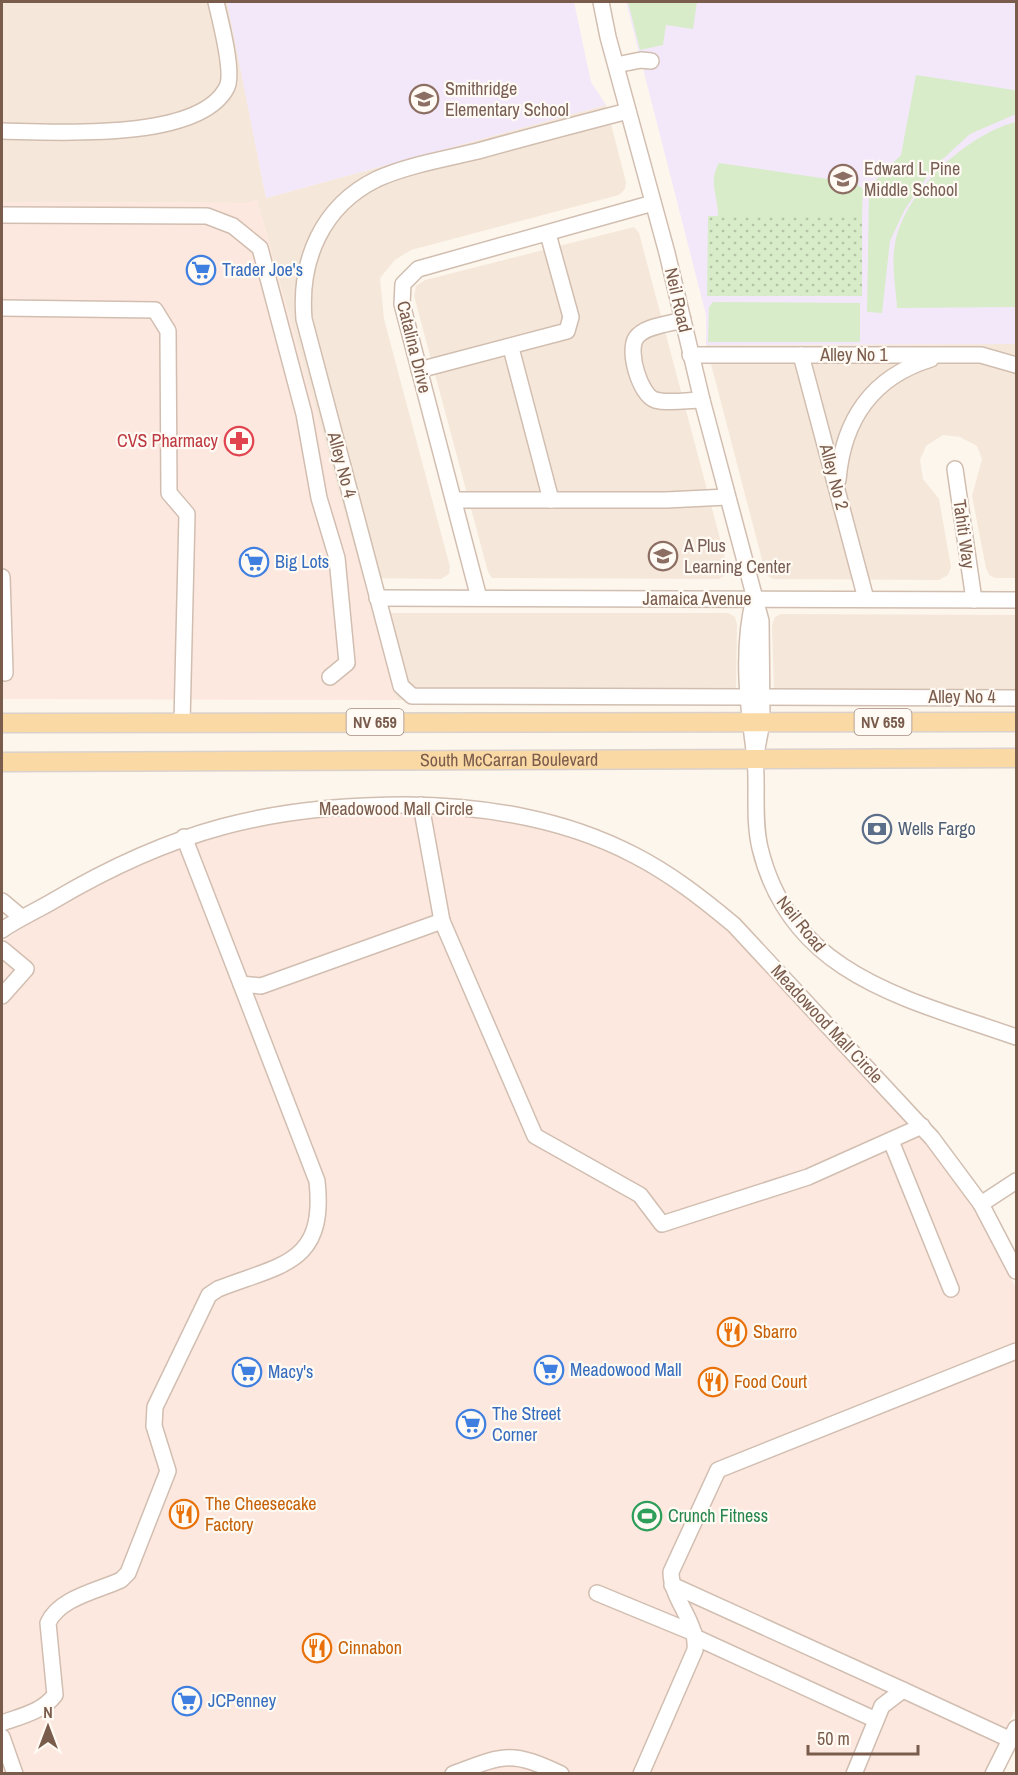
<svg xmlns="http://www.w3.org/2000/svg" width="1018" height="1775" font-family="'Archivo Narrow',sans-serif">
	<defs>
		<pattern id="park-dots" width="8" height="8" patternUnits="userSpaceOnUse" patternTransform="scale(1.5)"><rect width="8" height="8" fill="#d8ecc9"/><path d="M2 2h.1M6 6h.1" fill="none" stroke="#b4c2a5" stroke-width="1.8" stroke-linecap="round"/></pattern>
	</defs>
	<rect width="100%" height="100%" fill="#fdf6ec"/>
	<g fill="#f5e8da">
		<path d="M 2,2 L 228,2 L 266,198 L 606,105 L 626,182 L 625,189 L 619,195 L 411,250 L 395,260 L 380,278 L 384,319 L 450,567 L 449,574 L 441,579 L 362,578 L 257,200 L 247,203 L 2,202 Z"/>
		<path d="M 634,227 L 639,233 L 727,565 L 727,574 L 719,579 L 492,578 L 488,572 L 414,296 L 416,286 L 425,280 Z"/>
		<path d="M 1016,344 L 1016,578 L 995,578 L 989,575 L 986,568 L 972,496 L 982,459 L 977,446 L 960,437 L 943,435 L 926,446 L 920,460 L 923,479 L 939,499 L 951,567 L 948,575 L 939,580 L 773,579 L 766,575 L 706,345 Z"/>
		<path d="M 373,613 L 728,613 L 735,617 L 737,625 L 736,693 L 727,702 L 397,700 Z"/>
		<path d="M 781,614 L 1016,615 L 1016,705 L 774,695 L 772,625 L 775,617 Z"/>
	</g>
	<g fill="#fde8e0">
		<path d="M 257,200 L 397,700 L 2,699 L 2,202 L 247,203 Z"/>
		<path d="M 395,807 L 533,818 L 624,856 L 692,899 L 740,938 L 921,1132 L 973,1205 L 1016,1288 L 1016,1708 L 984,1773 L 2,1774 L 2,942 L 68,896 L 122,865 L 207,835 L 311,814 Z"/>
	</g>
	<g fill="#f3e8fa">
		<path d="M 227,2 L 574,2 L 591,82 L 606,105 L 266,198 Z"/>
		<path d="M 626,2 L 1016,2 L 1016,344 L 706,345 L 706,315 Z"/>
	</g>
	<g fill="#d8ecc9">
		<path d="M 628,2 L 697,2 L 693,29 L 666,25 L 663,45 L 640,50 Z"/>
		<path d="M 916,75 L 1014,90 L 1016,92 L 1016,114 L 970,134 L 933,168 L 905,209 L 890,241 L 882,313 L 867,312 L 869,193 L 872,184 L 901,155 Z"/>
		<path d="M 1016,122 L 1016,307 L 897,308 C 896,288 891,264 895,244 C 904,192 967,134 1016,122 Z"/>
		<path d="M 719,163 L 855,183 L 863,189 L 862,216 L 718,216 C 718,195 708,182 719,163 Z"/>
		<path d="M 713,302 L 860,303 L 860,342 L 708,342 L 709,307 Z"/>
	</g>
	<path fill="url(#park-dots)" d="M 708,216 L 862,216 L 862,296 L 707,296 Z"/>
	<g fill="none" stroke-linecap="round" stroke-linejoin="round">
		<g stroke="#d1beb0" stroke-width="18">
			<g id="minor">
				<path d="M 601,2 L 608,37 L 667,253 L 702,400 L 761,621 L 762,722 L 755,759"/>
				<path d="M 616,65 L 641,60 L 651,61"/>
				<path d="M 628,111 C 578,124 528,137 478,151 C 445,159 408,165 377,179 C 322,206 299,260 304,319 L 401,686 L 412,696 L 749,697"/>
				<path d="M 2,131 C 54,132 200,142 227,87 C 234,72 220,19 216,2"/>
				<path d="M 2,215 L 207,216 L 233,226 L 260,248 L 304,414 L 319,498 L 337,558 L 347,663 L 330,677"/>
				<path d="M 2,308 L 155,310 L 168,331 L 169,493 L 187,514 L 182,722"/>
				<path d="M 683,320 C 669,324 644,326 636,338 C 627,351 640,395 655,400 C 669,404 687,400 702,400"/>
				<path d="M 511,348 L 551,500"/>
				<path d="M 690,355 L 981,355 L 1016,365"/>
				<path d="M 801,355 L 866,599"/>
				<path d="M 419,370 L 567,331 L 571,317 L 548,234"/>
				<path d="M 955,469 L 974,600"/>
				<path d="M 838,480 C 843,420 872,377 931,359"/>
				<path d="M 454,500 L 666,500 L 727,497"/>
				<path d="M 2,577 L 5,673"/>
				<path d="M 377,598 L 1016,600"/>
				<path d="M 479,598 L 402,304 L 403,284 L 418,269 L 653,203"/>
				<path d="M 754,599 C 741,649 748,707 755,757 C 758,787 753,818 760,848 C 791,976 908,999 1016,1037"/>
				<path d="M 763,697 L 1016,698"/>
				<path d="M 421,805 L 442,921"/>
				<path d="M 184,837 L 241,984"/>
				<path d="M 2,901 L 21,917"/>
				<path d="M 2,930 C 18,919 36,911 53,901 C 171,831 269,805 406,805 C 485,806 563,818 634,855 C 671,874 703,899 734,925 L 932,1138 L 981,1204 L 1016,1271"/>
				<path d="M 2,949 L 26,969 L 2,996"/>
				<path d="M 891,1141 L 951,1289"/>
				<path d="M 981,1204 L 1016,1181"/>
				<path d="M 672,1585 L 903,1690"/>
				<path d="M 597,1593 L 694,1633"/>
				<path d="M 695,1637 L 876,1720"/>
				<path d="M 2,1723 C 21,1716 42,1712 55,1695 L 48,1623 C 59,1598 97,1591 121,1580 L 128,1573 L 168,1471 L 154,1426 L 155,1407 L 209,1295 L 218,1289 C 282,1264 326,1264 317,1181 L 241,984 L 261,986 L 442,921 L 535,1136 L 640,1195 L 662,1224 L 808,1177 L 922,1126"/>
				<path d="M 2,1737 L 15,1774"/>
				<path d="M 453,1774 C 504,1755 510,1750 561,1774"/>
				<path d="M 641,1774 L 695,1650 C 698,1621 671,1600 671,1572 L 718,1470 L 1016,1351"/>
				<path d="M 854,1774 L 882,1706 L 903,1690 L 1011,1740"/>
				<path d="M 993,1774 L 1016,1728"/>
			</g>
		</g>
		<g stroke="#dad1cd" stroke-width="21">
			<g id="major">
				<path d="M 2,723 L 1016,722"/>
				<path id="s1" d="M 2,762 L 1016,758"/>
			</g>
		</g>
		<use href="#minor" stroke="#fff" stroke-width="15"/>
		<use href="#major" stroke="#fbd9a5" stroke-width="18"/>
	</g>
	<defs>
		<g id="school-ring" transform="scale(1.5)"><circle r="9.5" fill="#fffaf3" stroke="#8d6e63" stroke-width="1.5"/><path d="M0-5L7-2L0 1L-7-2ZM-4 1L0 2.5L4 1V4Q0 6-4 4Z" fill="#8d6e63"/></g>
		<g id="supermarket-ring" transform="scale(1.5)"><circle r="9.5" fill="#fffaf3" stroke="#3f7fe0" stroke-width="1.5"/><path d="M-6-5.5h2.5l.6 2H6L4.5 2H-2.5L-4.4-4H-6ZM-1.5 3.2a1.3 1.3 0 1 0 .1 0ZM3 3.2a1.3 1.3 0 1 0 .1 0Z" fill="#3f7fe0"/></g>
		<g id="pharmacy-ring" transform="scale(1.5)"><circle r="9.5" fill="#fffaf3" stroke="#e0444e" stroke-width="1.5"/><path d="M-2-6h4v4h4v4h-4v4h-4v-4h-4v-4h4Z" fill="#e0444e"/></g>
		<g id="bank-ring" transform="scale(1.5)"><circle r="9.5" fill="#fffaf3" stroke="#5c6f8a" stroke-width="1.5"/><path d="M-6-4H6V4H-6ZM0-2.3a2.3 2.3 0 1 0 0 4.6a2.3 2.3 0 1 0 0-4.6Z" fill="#5c6f8a"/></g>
		<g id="restaurant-ring" transform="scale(1.5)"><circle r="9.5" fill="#fffaf3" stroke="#e8710a" stroke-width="1.5"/><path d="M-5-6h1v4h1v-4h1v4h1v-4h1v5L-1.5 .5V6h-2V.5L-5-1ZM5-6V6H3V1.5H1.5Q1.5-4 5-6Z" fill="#e8710a"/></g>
		<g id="stadium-ring" transform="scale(1.5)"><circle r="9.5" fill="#fffaf3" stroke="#2e9e5b" stroke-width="1.5"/><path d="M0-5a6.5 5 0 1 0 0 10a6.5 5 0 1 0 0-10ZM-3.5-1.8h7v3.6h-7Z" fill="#2e9e5b"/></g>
	</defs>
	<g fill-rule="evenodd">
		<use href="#school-ring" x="424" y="99"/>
		<use href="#school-ring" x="843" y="179"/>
		<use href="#supermarket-ring" x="201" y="270"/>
		<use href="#pharmacy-ring" x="239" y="441"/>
		<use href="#school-ring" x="663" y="556"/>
		<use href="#supermarket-ring" x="254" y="562"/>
		<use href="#bank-ring" x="877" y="829"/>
		<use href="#restaurant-ring" x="732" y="1332"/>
		<use href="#supermarket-ring" x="549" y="1370"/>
		<use href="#supermarket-ring" x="247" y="1372"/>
		<use href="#restaurant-ring" x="713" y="1382"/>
		<use href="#supermarket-ring" x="471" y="1424"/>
		<use href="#restaurant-ring" x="184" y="1514"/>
		<use href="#stadium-ring" x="647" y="1516"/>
		<use href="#restaurant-ring" x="317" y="1648"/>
		<use href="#supermarket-ring" x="187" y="1701"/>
	</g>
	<g text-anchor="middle" stroke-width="4.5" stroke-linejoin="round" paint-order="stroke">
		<g fill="#fffaf3" stroke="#a28b7f" stroke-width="1.5">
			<rect x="346.5" y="709" width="57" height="26" rx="4.5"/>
			<rect x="854.5" y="709" width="57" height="26" rx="4.5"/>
		</g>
		<g font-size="16" font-weight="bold" fill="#7a5c4d">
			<text x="375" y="728">NV 659</text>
			<text x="883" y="728">NV 659</text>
		</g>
		<g font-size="18" fill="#785e54" stroke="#fffaf3" text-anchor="start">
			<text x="445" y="95">Smithridge<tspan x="445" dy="21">Elementary School</tspan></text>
			<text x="864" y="175">Edward L Pine<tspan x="864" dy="21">Middle School</tspan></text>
			<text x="684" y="552">A Plus<tspan x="684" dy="21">Learning Center</tspan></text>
		</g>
		<g font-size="18" fill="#366cbe" stroke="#fffaf3" text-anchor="start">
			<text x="222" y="276">Trader Joe's</text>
			<text x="275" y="568">Big Lots</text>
			<text x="570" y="1376">Meadowood Mall</text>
			<text x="268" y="1378">Macy's</text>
			<text x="492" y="1420">The Street<tspan x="492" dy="21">Corner</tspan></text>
			<text x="208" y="1707">JCPenney</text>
		</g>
		<g font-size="18" fill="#7a5c4d" stroke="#fffaf3">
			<text transform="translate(678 300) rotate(77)" y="6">Neil Road</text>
			<text transform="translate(414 347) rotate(76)" y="6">Catalina Drive</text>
			<text x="854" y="361">Alley No 1</text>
			<text transform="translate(342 465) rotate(75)" y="6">Alley No 4</text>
			<text transform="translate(834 477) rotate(75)" y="6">Alley No 2</text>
			<text transform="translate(964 534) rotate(82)" y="6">Tahiti Way</text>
			<text x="697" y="605">Jamaica Avenue</text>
			<text x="962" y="703">Alley No 4</text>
			<text dy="6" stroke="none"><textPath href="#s1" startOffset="507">South McCarran Boulevard</textPath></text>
			<text x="396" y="815">Meadowood Mall Circle</text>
			<text transform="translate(801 924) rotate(51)" y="6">Neil Road</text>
			<text transform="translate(827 1024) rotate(47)" y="6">Meadowood Mall Circle</text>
		</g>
		<g font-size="18" fill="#be3a42" stroke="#fffaf3" text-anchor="end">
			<text x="218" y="447">CVS Pharmacy</text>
		</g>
		<g font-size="18" fill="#4e5e75" stroke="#fffaf3" text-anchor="start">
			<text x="898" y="835">Wells Fargo</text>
		</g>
		<g font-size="18" fill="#c56008" stroke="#fffaf3" text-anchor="start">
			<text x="753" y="1338">Sbarro</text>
			<text x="734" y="1388">Food Court</text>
			<text x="205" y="1510">The Cheesecake<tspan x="205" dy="21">Factory</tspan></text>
			<text x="338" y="1654">Cinnabon</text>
		</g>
		<g font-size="18" fill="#27864d" stroke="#fffaf3" text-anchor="start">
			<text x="668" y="1522">Crunch Fitness</text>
		</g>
	</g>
	<rect width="1018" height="1775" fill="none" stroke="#7a5c4d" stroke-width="6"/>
	<g transform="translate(48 1727)" stroke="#fffaf3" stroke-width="4.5" paint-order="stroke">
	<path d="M0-4.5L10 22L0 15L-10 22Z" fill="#7a5c4d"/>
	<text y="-9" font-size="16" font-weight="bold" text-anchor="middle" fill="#7a5c4d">N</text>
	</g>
	<path d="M808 1745v9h110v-9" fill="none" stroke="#7a5c4d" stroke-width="3"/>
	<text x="817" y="1745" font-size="18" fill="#7a5c4d" stroke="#fffaf3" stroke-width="4.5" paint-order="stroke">50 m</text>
</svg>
